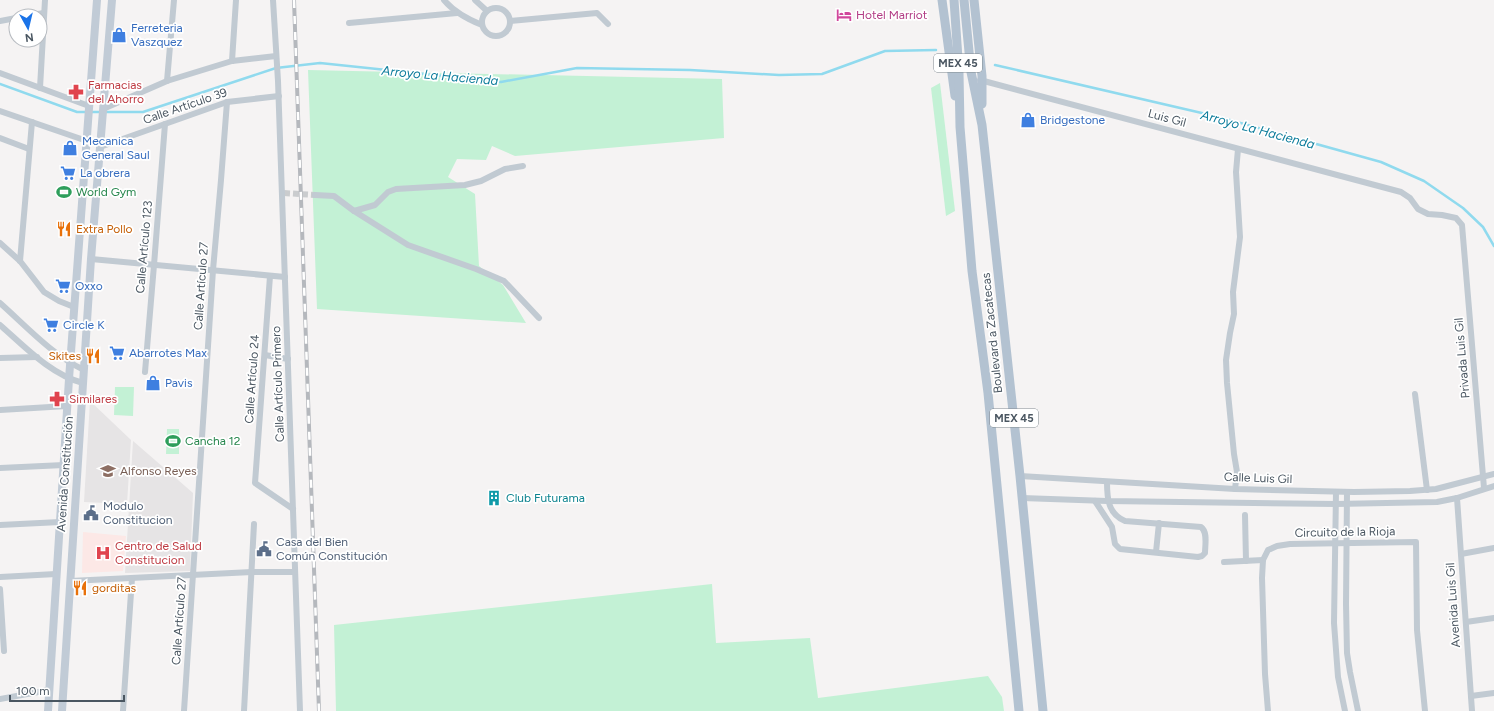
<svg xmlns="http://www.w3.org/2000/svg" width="1494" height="711" font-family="Figtree,sans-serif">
	<rect width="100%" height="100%" fill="#f5f3f3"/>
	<g fill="#e6e4e5">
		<path d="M 90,401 L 131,440 L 127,504 L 84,502 Z"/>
		<path d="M 133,441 L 193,493 L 190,571 L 125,573 Z"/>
	</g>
	<path fill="#fce8e6" d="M 83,532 L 126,536 L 123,571 L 82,573 Z"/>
	<g fill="#c3f1d5">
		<path d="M 308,70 L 722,79 L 724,138 L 515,156 L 492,146 L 486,160 L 457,159 L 448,177 L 475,194 L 479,266 L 503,285 L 526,323 L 317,309 Z"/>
		<path d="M 940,83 L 955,211 L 946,216 L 931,88 Z"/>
		<path d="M 115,387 L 134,387 L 133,416 L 114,415 Z"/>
		<path d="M 167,429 L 179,429 L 179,454 L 166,454 Z"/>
		<path d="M 712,584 L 716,643 L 810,638 L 818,698 L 988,676 L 1002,697 L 1004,711 L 336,711 L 334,625 Z"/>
	</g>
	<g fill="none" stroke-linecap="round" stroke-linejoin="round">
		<g stroke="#90daee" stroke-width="2.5">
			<path d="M 995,65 L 1219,117 L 1381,162 L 1424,181 L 1463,208 L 1483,227 L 1494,246"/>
			<path d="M 0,84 L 77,112 L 143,112 L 276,68 L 320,63 L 501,82 L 577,68 L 690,70 L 779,75 L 822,74 L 885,51 L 936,50"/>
		</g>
		<path stroke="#caccce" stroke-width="6" stroke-dasharray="6 3" stroke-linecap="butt" d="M 284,193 L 315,195"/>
		<g stroke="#c1cad2" stroke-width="6">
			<path d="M 273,0 L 278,81 L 300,711"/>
			<path d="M 444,0 C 454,12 467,19 482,25"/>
			<path d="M 475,0 L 487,11"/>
			<circle cx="496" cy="22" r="14"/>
			<path d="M 25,16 L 44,13"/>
			<path d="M 0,21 L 16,18"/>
			<path d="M 510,21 L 597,13 L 608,24"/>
			<path d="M 349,23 L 457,13"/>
			<path d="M 232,61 L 236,0"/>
			<path d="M 0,73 L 89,106"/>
			<path d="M 980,80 L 1401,192 L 1410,198 L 1418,209 L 1428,214 L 1442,215 L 1456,218 L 1462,225 L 1484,488"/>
			<path d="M 167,81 L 174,0"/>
			<path d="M 40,88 L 45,0"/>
			<path d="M 103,109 L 167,81 L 232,61 L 276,56"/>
			<path d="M 0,111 L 87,141"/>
			<path d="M 0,138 L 29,149"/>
			<path d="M 100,147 L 227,102 L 279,96"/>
			<path d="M 315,195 L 334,196 L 354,211 L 408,245 L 476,269 L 504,281 L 539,318"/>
			<path d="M 354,211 L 375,205 L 388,192 L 396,189 L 465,185 L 481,181 L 505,169 L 523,166"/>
			<path d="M 0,243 L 20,261 L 44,292 L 59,301 L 74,307"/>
			<path d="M 91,259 L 285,277"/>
			<path d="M 20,261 L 32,122"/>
			<path d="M 270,276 L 255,483 L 293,509"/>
			<path d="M 0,303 C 26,326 52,355 84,370"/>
			<path d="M 0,325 C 24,346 51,375 83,383"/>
			<path d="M 265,355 L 288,359"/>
			<path d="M 0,358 L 37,357"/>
			<path d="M 145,372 L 154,265 L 165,124"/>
			<path d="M 1415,394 L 1427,490"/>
			<path d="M 0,410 L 67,406"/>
			<path d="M 0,468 L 64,465"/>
			<path d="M 1020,476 L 1235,489 L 1354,492 L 1410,491 L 1436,489 L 1494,474"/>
			<path d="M 1235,489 L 1237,472 L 1234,454 L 1227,383 L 1226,360 L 1230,333 L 1234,314 L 1233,292 L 1240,237 L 1236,172 L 1238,149"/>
			<path d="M 1336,492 L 1334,623 L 1338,677 L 1345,711"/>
			<path d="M 1347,492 L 1346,604 L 1347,653 L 1350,672 L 1358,711"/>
			<path d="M 1022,498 L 1107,501 L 1336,504 L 1437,502 L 1457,498 L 1494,486"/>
			<path d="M 1457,498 L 1472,711"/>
			<path d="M 1095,501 L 1112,527 L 1115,544 L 1120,549 L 1198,557 L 1202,556 L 1205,553 C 1205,545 1208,532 1201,527 L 1125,521 C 1108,514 1107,498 1107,482"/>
			<path d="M 1245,515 L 1246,561"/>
			<path d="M 0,525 L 60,522"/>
			<path d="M 1156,552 L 1159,523"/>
			<path d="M 1461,554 L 1494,548"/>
			<path d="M 1224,562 L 1263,560"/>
			<path d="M 0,577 L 56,574"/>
			<path d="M 70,581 L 252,572 L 295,572"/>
			<path d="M 0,589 L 4,651"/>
			<path d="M 1466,622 L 1494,618"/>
			<path d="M 1471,696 L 1494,693"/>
			<path d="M 0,699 L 49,690"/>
			<path d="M 123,711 L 132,578"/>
			<path d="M 184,711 L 213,270 L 221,180 L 227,102"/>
			<path d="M 244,711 L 254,524"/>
			<path d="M 1268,711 L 1265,674 L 1262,578 L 1263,560 L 1268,550 L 1277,546 L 1290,544 L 1416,542 L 1417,630 L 1425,711"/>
		</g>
		<g stroke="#c1cbd6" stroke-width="8">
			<path d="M 48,711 L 69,379 L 97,0"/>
			<path d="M 62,711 L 91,259 L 112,0"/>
		</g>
		<g stroke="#b3c2d1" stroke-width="9">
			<path d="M 942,0 L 955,96"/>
			<path d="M 954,0 L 959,73 L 960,127 L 972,271 L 988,393 L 1019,711"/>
			<path d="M 964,0 L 971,72 L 982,125 L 1020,476 L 1043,711"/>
			<path d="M 974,0 L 982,76 L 982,104"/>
		</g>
		<g stroke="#b5b8bd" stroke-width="4">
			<path id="rail" d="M 294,0 L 319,711"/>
		</g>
		<use href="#rail" stroke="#fff" stroke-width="2.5" stroke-dasharray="8" stroke-linecap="butt"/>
	</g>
	<defs>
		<g id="hotel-bare" transform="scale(1.2)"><path d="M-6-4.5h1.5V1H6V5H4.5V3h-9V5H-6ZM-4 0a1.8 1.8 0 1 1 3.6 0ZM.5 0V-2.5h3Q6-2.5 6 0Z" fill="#d1479c" stroke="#fff" stroke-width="2.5" paint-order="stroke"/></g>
		<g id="shop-bare" transform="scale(1.2)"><path d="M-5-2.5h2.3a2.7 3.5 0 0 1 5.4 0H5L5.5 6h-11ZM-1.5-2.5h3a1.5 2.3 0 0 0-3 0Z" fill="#3f7fe0" stroke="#fff" stroke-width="2.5" paint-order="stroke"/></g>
		<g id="pharmacy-bare" transform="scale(1.2)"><path d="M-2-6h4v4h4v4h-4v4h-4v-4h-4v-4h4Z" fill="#e0444e" stroke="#fff" stroke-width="2.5" paint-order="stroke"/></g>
		<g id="supermarket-bare" transform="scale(1.2)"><path d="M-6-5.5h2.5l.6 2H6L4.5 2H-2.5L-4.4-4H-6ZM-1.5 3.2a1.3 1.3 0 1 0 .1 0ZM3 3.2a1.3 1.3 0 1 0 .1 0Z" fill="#3f7fe0" stroke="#fff" stroke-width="2.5" paint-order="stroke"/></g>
		<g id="stadium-bare" transform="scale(1.2)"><path d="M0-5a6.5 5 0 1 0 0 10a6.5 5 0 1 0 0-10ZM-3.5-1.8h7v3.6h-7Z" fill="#2e9e5b" stroke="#fff" stroke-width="2.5" paint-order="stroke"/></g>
		<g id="restaurant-bare" transform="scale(1.2)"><path d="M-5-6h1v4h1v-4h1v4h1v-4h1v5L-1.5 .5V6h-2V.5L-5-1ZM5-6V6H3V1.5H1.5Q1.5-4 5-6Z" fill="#e8710a" stroke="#fff" stroke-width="2.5" paint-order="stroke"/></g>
		<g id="school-bare" transform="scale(1.2)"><path d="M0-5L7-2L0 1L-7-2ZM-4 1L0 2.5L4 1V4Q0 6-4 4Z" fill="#8d6e63" stroke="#fff" stroke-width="2.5" paint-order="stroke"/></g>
		<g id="building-bare" transform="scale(1.2)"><path d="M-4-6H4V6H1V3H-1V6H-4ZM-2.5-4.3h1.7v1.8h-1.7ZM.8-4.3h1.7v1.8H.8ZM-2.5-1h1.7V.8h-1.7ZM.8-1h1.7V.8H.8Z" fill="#0f9aa8" stroke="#fff" stroke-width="2.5" paint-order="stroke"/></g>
		<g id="civic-bare" transform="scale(1.2)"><path d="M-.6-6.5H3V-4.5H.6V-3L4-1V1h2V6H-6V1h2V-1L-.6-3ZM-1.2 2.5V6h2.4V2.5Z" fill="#5c6f8a" stroke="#fff" stroke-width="2.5" paint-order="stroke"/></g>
		<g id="hospital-bare" transform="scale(1.2)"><path d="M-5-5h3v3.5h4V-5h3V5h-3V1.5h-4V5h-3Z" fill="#e0444e" stroke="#fff" stroke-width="2.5" paint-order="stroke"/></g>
	</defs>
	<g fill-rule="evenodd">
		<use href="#hotel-bare" x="844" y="15"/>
		<use href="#shop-bare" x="119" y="35"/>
		<use href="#pharmacy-bare" x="76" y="92"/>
		<use href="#shop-bare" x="1028" y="120"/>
		<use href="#shop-bare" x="70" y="148"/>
		<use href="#supermarket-bare" x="68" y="173"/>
		<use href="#stadium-bare" x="64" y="192"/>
		<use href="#restaurant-bare" x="64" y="229"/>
		<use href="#supermarket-bare" x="63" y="286"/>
		<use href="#supermarket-bare" x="51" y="325"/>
		<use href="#supermarket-bare" x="117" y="353"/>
		<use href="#restaurant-bare" x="93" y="356"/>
		<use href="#shop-bare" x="153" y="383"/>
		<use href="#pharmacy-bare" x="57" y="399"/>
		<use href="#stadium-bare" x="173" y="441"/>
		<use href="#school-bare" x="108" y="471"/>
		<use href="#building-bare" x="494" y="498"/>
		<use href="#civic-bare" x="91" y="513"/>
		<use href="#civic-bare" x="264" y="549"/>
		<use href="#hospital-bare" x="103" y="553"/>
		<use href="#restaurant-bare" x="80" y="588"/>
	</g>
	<g text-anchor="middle" stroke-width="3.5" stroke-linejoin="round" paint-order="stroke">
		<g fill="#fff" stroke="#808990" stroke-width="1">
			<rect x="934" y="54" width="48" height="18" rx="3"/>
			<rect x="990" y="409" width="48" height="18" rx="3"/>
		</g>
		<g font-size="11" font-weight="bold" fill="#4a5661">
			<text x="958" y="67">MEX 45</text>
			<text x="1014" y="422">MEX 45</text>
		</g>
		<g font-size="12" fill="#b23c85" stroke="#fff" text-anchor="start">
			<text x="856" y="19">Hotel Marriot</text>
		</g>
		<g font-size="12" fill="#366cbe" stroke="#fff" text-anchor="start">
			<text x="131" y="32">Ferreteria<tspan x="131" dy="14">Vaszquez</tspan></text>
			<text x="1040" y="124">Bridgestone</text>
			<text x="82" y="145">Mecanica<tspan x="82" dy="14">General Saul</tspan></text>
			<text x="80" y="177">La obrera</text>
			<text x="75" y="290">Oxxo</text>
			<text x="63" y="329">Circle K</text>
			<text x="129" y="357">Abarrotes Max</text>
			<text x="165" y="387">Pavis</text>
		</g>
		<g font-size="12" fill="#be3a42" stroke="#fff" text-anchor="start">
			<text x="88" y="89">Farmacias<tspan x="88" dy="14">del Ahorro</tspan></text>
			<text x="69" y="403">Similares</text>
			<text x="115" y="550">Centro de Salud<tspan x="115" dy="14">Constitucion</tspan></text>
		</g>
		<g font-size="12" fill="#4a5661" stroke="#fff">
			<text transform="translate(185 106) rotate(-19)" y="4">Calle Artículo 39</text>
			<text transform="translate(1167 118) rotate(15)" y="4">Luis Gil</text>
			<text transform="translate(144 247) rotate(-85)" y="4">Calle Artículo 123</text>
			<text transform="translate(201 286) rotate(-86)" y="4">Calle Artículo 27</text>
			<text transform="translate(992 333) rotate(-96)" y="4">Boulevard a Zacatecas</text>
			<text transform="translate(1462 358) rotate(-95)" y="4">Privada Luis Gil</text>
			<text transform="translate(252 379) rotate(-86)" y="4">Calle Artículo 24</text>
			<text transform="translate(278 384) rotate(-92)" y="4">Calle Artículo Primero</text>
			<text transform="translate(65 474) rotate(-86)" y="4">Avenida Constitución</text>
			<text transform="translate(1258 478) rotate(2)" y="4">Calle Luis Gil</text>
			<text transform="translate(1345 532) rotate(-1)" y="4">Circuito de la Rioja</text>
			<text transform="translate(1453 605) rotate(-94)" y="4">Avenida Luis Gil</text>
			<text transform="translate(179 621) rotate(-86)" y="4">Calle Artículo 27</text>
		</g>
		<g font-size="12" fill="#27864d" stroke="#fff" text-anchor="start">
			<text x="76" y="196">World Gym</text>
			<text x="185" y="445">Cancha 12</text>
		</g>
		<g font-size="12" fill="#c56008" stroke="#fff" text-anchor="start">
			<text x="76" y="233">Extra Pollo</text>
			<text x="81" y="360" text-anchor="end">Skites</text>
			<text x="92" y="592">gorditas</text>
		</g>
		<g font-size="12" fill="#785e54" stroke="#fff" text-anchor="start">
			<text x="120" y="475">Alfonso Reyes</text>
		</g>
		<g font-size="12" fill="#0d838f" stroke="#fff" text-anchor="start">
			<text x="506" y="502">Club Futurama</text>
		</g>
		<g font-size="12" fill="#4e5e75" stroke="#fff" text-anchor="start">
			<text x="103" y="510">Modulo<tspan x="103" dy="14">Constitucion</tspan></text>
			<text x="276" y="546">Casa del Bien<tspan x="276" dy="14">Común Constitución</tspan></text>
		</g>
		<g font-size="13" font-style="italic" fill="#0c7c9b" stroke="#fff">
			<text transform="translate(440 75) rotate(5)" y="5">Arroyo La Hacienda</text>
			<text transform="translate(1258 129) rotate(15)" y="5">Arroyo La Hacienda</text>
		</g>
	</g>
	<g transform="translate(28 28) rotate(172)"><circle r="19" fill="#ffffff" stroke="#b7bbc0"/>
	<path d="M0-3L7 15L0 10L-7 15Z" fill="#1a73e8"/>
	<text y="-6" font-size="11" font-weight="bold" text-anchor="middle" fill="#4a5661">N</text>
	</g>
	<path d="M10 695v6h114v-6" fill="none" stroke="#4a5661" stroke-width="2"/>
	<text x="16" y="695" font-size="12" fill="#4a5661" stroke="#ffffff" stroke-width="3" paint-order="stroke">100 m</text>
</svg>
